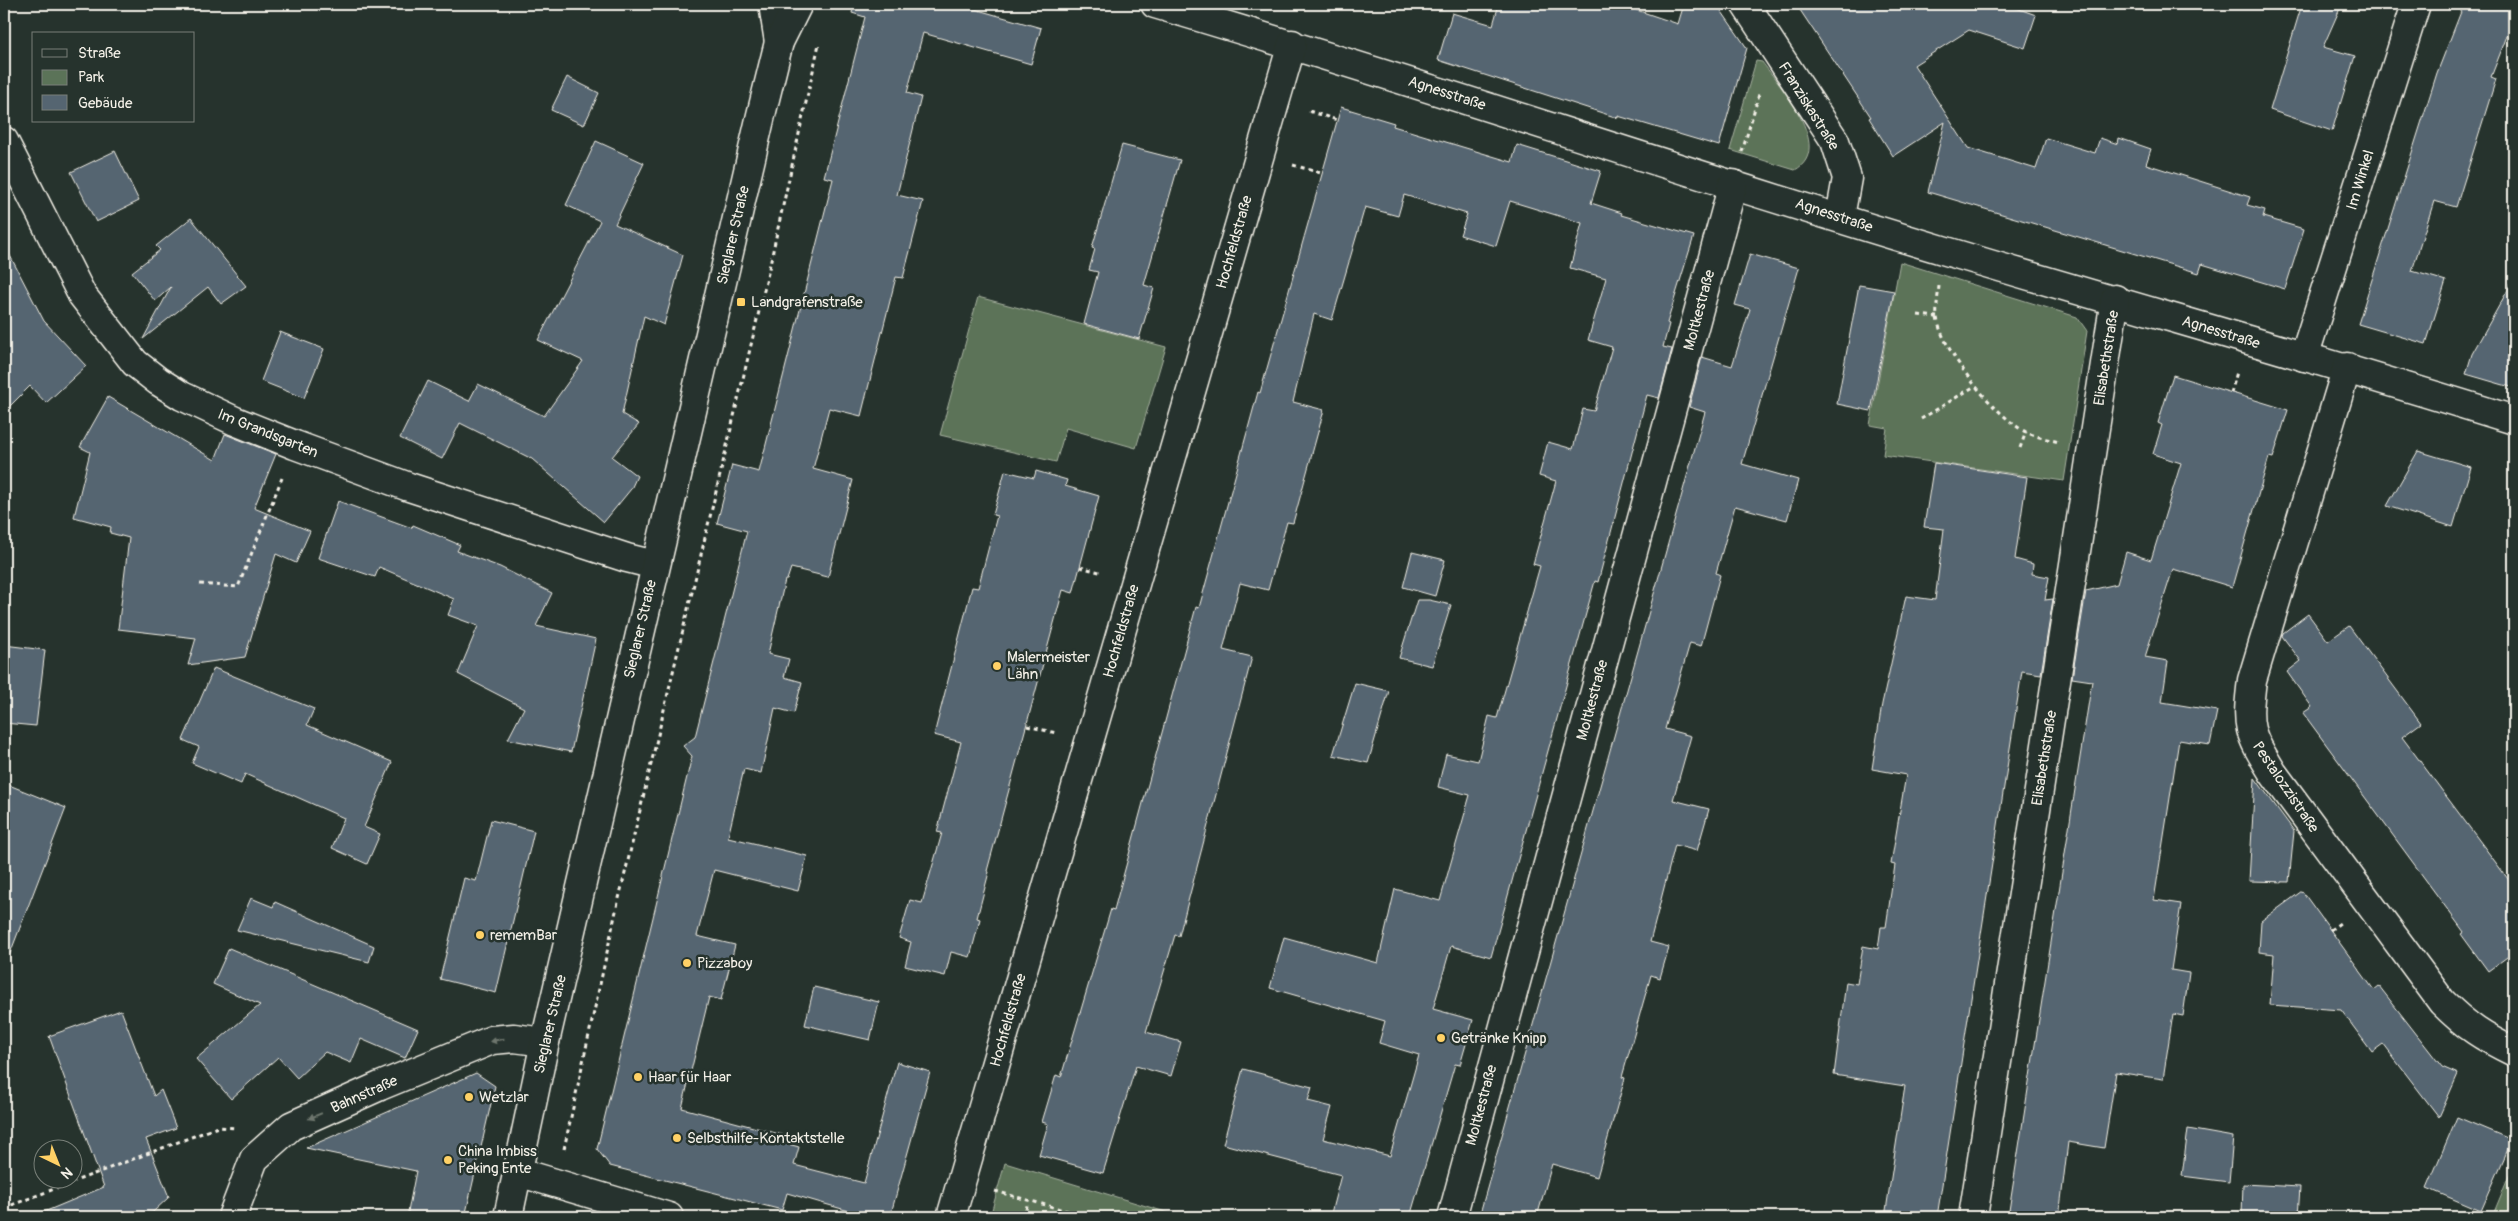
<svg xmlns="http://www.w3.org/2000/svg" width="2518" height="1221" font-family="Pangolin,sans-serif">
	<rect width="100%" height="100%" fill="#26332d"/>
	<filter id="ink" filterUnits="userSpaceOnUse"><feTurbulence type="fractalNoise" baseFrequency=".02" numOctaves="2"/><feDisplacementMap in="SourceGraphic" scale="10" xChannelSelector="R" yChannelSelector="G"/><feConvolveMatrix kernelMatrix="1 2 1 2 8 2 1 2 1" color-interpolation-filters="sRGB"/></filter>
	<g filter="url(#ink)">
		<g fill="#5b7358" stroke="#a8b2a0">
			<path d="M 1756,61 L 1762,62 C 1779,85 1835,148 1795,170 L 1730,150 Z"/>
			<path d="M 1900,262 L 2077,317 L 2087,331 L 2064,481 L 1883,455 L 1887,428 L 1870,425 Z"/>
			<path d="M 978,297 L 1166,347 L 1136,448 L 1066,428 L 1056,462 L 940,435 Z"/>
			<path d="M 1005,1163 L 1182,1217 L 990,1217 Z"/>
			<path d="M 2514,1164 L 2514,1217 L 2492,1217 Z"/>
		</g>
		<g fill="#556571" stroke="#f4f1e8">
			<path d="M 854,4 L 957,4 L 1041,28 L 1031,64 L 923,33 L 907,93 L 921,97 L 897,195 L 923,201 L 903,278 L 896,277 L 861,416 L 829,408 L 813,469 L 853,480 L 828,577 L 791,568 L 787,580 L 785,580 L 768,654 L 789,659 L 784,677 L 802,682 L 794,713 L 775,708 L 761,773 L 744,769 L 728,837 L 807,856 L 798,891 L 714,870 L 697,936 L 735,945 L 721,1000 L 709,997 L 682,1108 L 783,1135 L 781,1142 L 799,1147 L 794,1165 L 864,1183 L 897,1062 L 930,1072 L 890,1217 L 855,1217 L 856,1213 L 787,1193 L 782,1210 L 610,1166 L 597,1149 L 692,756 L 683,746 L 695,737 L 747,531 L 717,523 L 732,465 L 759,472 L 833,179 L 824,177 L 865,17 L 852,13 Z"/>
			<path d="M 1499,4 L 1619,4 L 1678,24 L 1684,4 L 1700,4 L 1720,9 L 1747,48 L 1719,146 L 1618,116 L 1618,118 L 1438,60 L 1452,13 L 1493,25 Z"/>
			<path d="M 1796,4 L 2011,4 L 2008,5 L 2036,15 L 2025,48 L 1969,30 L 1914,65 L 1968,148 L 2036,169 L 2046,138 L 2095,153 L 2100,138 L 2118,144 L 2119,138 L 2151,149 L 2146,164 L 2250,197 L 2247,205 L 2265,210 L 2263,217 L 2304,229 L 2285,289 L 2202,264 L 2199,273 L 1928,192 L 1945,122 L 1893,156 L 1869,118 L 1871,117 Z"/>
			<path d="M 2302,4 L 2342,4 L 2323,47 L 2355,56 L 2332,131 L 2270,110 Z"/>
			<path d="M 2464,4 L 2514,4 L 2514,18 L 2491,77 L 2496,79 L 2456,207 L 2434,201 L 2412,271 L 2446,281 L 2426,344 L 2358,324 L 2437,73 Z"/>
			<path d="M 567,77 L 599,93 L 584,125 L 551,110 Z"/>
			<path d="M 1341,107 L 1394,123 L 1393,126 L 1512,162 L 1517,145 L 1601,171 L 1591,203 L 1622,213 L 1621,215 L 1694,236 L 1667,323 L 1669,324 L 1663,347 L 1672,349 L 1659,398 L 1647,395 L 1598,582 L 1595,581 L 1491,957 L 1451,946 L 1433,1009 L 1473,1020 L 1460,1065 L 1455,1064 L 1410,1217 L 1330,1217 L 1341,1175 L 1223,1144 L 1243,1069 L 1312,1087 L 1308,1101 L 1332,1107 L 1323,1139 L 1390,1156 L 1419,1055 L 1379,1043 L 1385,1021 L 1270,988 L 1284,937 L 1378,963 L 1395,889 L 1440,901 L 1470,795 L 1438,787 L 1446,754 L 1478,761 L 1489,716 L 1497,718 L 1540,566 L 1533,564 L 1556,481 L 1539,476 L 1548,442 L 1573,449 L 1583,409 L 1594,411 L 1612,347 L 1588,340 L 1606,278 L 1570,268 L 1582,223 L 1510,201 L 1496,246 L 1460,235 L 1467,214 L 1404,195 L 1398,216 L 1365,207 L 1332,320 L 1314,314 L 1293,402 L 1324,410 L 1293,523 L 1287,522 L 1268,590 L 1240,583 L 1223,650 L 1252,657 L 1179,936 L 1175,935 L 1146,1032 L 1181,1042 L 1171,1076 L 1136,1066 L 1103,1173 L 1039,1155 L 1048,1124 L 1042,1122 L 1056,1075 L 1061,1077 L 1111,909 L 1114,910 L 1196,607 L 1199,608 L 1258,392 L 1260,393 Z"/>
			<path d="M 596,141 L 644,163 L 615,224 L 683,255 L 664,325 L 644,316 L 622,414 L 639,424 L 612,457 L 637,476 L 631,489 L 604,522 L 532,459 L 460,423 L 442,459 L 400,438 L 428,381 L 469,401 L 478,384 L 544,416 L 583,361 L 538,340 L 600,221 L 566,205 Z"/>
			<path d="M 1122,145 L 1180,160 L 1144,285 L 1154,288 L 1139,339 L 1084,324 L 1098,272 L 1089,270 L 1095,249 L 1092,248 Z"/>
			<path d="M 115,151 L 139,201 L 96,222 L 71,172 Z"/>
			<path d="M 191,218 L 246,286 L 221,304 L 208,287 L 143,339 L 171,287 L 155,301 L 132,272 L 160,250 L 156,246 Z"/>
			<path d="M 4,244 L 44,321 L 86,366 L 46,403 L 30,386 L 4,412 Z"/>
			<path d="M 1750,254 L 1799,268 L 1742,464 L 1798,480 L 1787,520 L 1735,506 L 1716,573 L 1720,575 L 1701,646 L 1690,643 L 1665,729 L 1691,736 L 1673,800 L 1709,809 L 1697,851 L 1675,845 L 1650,942 L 1669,947 L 1660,978 L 1651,975 L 1622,1077 L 1625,1078 L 1597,1177 L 1552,1164 L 1537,1217 L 1479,1217 L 1705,412 L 1689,407 L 1702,357 L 1732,366 L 1750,309 L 1735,305 Z"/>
			<path d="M 2514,279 L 2514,388 L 2466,374 L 2472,354 Z"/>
			<path d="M 1859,285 L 1894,291 L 1871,411 L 1837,404 Z"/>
			<path d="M 280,332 L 324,349 L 304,398 L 261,381 Z"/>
			<path d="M 2173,375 L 2288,410 L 2273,458 L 2269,457 L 2232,587 L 2173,569 L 2145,657 L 2168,661 L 2162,702 L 2217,711 L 2210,745 L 2179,740 L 2154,900 L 2181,904 L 2171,970 L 2189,973 L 2183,1016 L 2173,1014 L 2163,1079 L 2116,1072 L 2104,1148 L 2068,1142 L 2059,1217 L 2008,1217 L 2092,681 L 2072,678 L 2086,591 L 2117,584 L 2126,552 L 2151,560 L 2181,463 L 2153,454 L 2162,425 L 2158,423 Z"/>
			<path d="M 108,397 L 215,460 L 225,434 L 276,454 L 254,508 L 310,531 L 296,563 L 276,554 L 245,657 L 188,665 L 196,638 L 118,629 L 129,538 L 110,533 L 111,527 L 74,517 L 90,452 L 80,447 Z"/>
			<path d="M 2418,451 L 2471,467 L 2453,527 L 2387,506 Z"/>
			<path d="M 1934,463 L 2027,477 L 2015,559 L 2033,564 L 2032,574 L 2049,577 L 2045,600 L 2053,599 L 2041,674 L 2022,671 L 1937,1217 L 1885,1217 L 1905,1086 L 1834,1075 L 1846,982 L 1857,984 L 1863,946 L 1878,949 L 1881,927 L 1886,927 L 1895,865 L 1891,864 L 1906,775 L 1872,769 L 1882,704 L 1906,596 L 1935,600 L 1944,529 L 1924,527 Z"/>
			<path d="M 1005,471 L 1034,478 L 1036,471 L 1067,480 L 1065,486 L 1099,496 L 1073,593 L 1063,590 L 987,871 L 989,872 L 977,918 L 980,919 L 970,957 L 951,952 L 945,976 L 905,966 L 911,942 L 899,938 L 910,900 L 922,903 L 942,833 L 937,832 L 961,742 L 934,735 L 972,587 L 978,588 L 997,516 L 993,515 Z"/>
			<path d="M 338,501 L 412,528 L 413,525 L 460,545 L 457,551 L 500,567 L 552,593 L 536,626 L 596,639 L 571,752 L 508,739 L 524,708 L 458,674 L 478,626 L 448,615 L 454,599 L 379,567 L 375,577 L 318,558 Z"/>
			<path d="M 1412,552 L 1445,560 L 1435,596 L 1403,587 Z"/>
			<path d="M 1417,600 L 1429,600 L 1451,605 L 1432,666 L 1399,658 Z"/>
			<path d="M 2308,614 L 2328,641 L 2349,626 L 2421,723 L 2402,737 L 2514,887 L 2514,952 L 2488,971 L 2461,934 L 2464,932 L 2303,713 L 2312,707 L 2287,672 L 2301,661 L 2282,636 L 2283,633 Z"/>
			<path d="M 4,645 L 45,650 L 36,726 L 4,723 Z"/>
			<path d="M 214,668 L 314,709 L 307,725 L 392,762 L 364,827 L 380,834 L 367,864 L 332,848 L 344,818 L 245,774 L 241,784 L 192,763 L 199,747 L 183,740 Z"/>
			<path d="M 1355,683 L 1389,691 L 1368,763 L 1333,755 Z"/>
			<path d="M 2255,778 L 2294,831 L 2289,882 L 2249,881 Z"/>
			<path d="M 4,783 L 66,808 L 6,964 L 4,963 Z"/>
			<path d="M 491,820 L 534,831 L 496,993 L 440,979 L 464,878 L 476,881 Z"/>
			<path d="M 2302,891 L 2374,990 L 2379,986 L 2442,1067 L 2458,1074 L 2439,1117 L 2383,1044 L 2372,1052 L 2341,1010 L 2270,1005 L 2274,954 L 2259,952 L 2261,921 Z"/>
			<path d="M 251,898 L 273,907 L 275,902 L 374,946 L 369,962 L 237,930 Z"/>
			<path d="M 229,948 L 418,1029 L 405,1058 L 361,1039 L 351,1063 L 325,1052 L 297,1078 L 278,1057 L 231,1099 L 196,1059 L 260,1005 L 213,984 Z"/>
			<path d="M 814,987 L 879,1002 L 870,1040 L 805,1025 Z"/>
			<path d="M 121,1010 L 154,1096 L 161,1090 L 176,1128 L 146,1139 L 169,1197 L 153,1212 L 141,1217 L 32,1217 L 104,1187 L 49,1036 Z"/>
			<path d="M 476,1073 L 495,1086 L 465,1217 L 407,1217 L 416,1171 L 306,1148 Z"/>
			<path d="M 2457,1117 L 2512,1140 L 2481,1211 L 2427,1188 Z"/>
			<path d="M 2188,1129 L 2233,1137 L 2229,1182 L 2182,1176 Z"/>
			<path d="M 2243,1184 L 2300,1187 L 2298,1217 L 2242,1215 Z"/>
		</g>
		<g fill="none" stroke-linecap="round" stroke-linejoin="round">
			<g stroke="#f4f1e8" stroke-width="31">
				<g id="minor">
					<path d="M 1155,4 C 1420,82 1681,172 1946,251 C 2135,308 2326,361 2514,420"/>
					<path d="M 1745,4 L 1835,141 L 1847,178 L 1840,217"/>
					<path d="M 4,141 L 82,295 L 135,363 L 158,381 L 182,396 L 235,421 L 295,445 L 409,487 L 627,558 L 655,565"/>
					<path d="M 2304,357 L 2416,4"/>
					<path d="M 2347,367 L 2252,680 C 2246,728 2248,732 2273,773 L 2442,1002 C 2467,1027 2483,1037 2514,1052"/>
					<path d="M 518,1172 L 669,1217"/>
					<path d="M 232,1217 L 254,1159 L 291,1126 L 380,1086 L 492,1040 L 514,1038 L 545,1042"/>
					<path d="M 951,1217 L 1292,44"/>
					<path d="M 1452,1217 L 1733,184"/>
					<path d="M 1973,1217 L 2115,299"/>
				</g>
			</g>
			<g stroke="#f4f1e8" stroke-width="31">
				<g id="tertiary">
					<path d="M 773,4 L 779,42"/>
					<path d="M 508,1217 L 545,1042 L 761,115 L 779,42 L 798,4"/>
				</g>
			</g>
			<g stroke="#f4f1e8" stroke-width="3" stroke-dasharray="4 4" stroke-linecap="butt">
				<path d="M 1309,111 L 1337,120"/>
				<path d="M 1742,152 L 1760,91"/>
				<path d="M 1293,165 L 1321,173"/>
				<path d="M 1939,286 C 1938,296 1936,307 1937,317 C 1941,350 1996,417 2026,432 C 2036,437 2048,439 2059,442"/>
				<path d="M 1918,315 L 1937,317"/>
				<path d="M 2231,393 L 2237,372"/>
				<path d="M 1921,419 L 1975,386"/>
				<path d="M 2020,448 L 2026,432"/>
				<path d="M 1080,567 L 1103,573"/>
				<path d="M 200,584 L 238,587 L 282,478"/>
				<path d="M 1027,726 L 1056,733"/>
				<path d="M 2330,930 L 2340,923"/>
				<path d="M 564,1149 L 616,911 L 766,282 L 819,44"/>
				<path d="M 995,1191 L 1089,1217"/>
				<path d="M 4,1208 L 202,1133 L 218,1127 L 236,1128"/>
				<path d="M 1024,1217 L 1028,1202"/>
			</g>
			<use href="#minor" stroke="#26332d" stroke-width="28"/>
			<use href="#tertiary" stroke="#26332d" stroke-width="28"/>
		</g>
		<defs><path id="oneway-solid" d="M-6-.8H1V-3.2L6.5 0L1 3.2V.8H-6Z" transform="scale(1.25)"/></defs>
		<g fill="#6e766e">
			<use href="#oneway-solid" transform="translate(497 1040) rotate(170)"/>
			<use href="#oneway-solid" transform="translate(315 1116) rotate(157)"/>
		</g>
	</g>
	<g fill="#ffd166" stroke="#26332d" stroke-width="2">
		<rect x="736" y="297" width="10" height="10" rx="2.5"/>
		<circle cx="997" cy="666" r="5"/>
		<circle cx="480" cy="935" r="5"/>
		<circle cx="687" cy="963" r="5"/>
		<circle cx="1441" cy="1038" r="5"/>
		<circle cx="638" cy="1077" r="5"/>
		<circle cx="469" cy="1097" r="5"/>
		<circle cx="677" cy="1138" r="5"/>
		<circle cx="448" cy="1160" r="5"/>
	</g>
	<g text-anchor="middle" stroke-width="5" stroke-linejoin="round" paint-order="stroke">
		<g font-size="15" fill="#f4f1e8" stroke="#26332d">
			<text transform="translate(1447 93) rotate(18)" y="5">Agnesstraße</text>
			<text transform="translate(1809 106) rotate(58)" y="5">Franziskastraße</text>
			<text transform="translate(2360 180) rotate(-73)" y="5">Im Winkel</text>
			<text transform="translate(1834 215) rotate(18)" y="5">Agnesstraße</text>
			<text transform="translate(733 235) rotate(-77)" y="5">Sieglarer Straße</text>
			<text transform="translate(1234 242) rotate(-74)" y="5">Hochfeldstraße</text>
			<text transform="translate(1699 310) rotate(-75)" y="5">Moltkestraße</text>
			<text transform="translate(2221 332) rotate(17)" y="5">Agnesstraße</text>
			<text transform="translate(2106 358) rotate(-81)" y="5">Elisabethstraße</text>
			<text transform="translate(268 433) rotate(22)" y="5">Im Grandsgarten</text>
			<text transform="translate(640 629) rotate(-77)" y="5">Sieglarer Straße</text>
			<text transform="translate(1121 631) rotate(-74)" y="5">Hochfeldstraße</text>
			<text transform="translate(1592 700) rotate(-75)" y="5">Moltkestraße</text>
			<text transform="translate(2044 758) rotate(-81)" y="5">Elisabethstraße</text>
			<text transform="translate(2286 787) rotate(56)" y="5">Pestalozzistraße</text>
			<text transform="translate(1008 1020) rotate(-74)" y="5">Hochfeldstraße</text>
			<text transform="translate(550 1024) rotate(-77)" y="5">Sieglarer Straße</text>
			<text transform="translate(364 1094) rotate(-24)" y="5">Bahnstraße</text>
			<text transform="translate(1481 1105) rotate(-75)" y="5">Moltkestraße</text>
		</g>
		<g font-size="15" fill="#f4f1e8" stroke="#26332d" text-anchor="start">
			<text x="751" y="307">Landgrafenstraße</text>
			<text x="1007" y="662">Malermeister<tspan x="1007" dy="17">Lähn</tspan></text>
			<text x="490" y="940">rememBar</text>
			<text x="697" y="968">Pizzaboy</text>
			<text x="1451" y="1043">Getränke Knipp</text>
			<text x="648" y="1082">Haar für Haar</text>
			<text x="479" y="1102">Wetzlar</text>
			<text x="687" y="1143">Selbsthilfe-Kontaktstelle</text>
			<text x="458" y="1156">China Imbiss<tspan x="458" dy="17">Peking Ente</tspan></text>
		</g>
	</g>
	<rect width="2518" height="1221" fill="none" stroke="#26332d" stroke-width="20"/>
	<rect x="10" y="10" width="2498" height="1201" fill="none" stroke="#f4f1e8" stroke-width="2" filter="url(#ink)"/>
	<rect x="32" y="32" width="162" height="90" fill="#26332d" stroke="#787f78"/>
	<rect x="42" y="49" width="25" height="8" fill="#26332d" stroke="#787f78"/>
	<text x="78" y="58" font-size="15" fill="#f4f1e8">Straße</text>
	<rect x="42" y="70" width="25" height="15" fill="#5b7358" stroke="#787f78"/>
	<text x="78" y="82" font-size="15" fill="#f4f1e8">Park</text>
	<rect x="42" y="95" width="25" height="15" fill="#556571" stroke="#787f78"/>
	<text x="78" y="108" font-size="15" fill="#f4f1e8">Gebäude</text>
	<g transform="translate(58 1164) rotate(137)"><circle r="24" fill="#26332d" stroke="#787f78"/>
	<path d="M0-4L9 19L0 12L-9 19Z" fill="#ffd166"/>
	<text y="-8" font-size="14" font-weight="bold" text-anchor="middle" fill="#f4f1e8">N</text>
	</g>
</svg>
